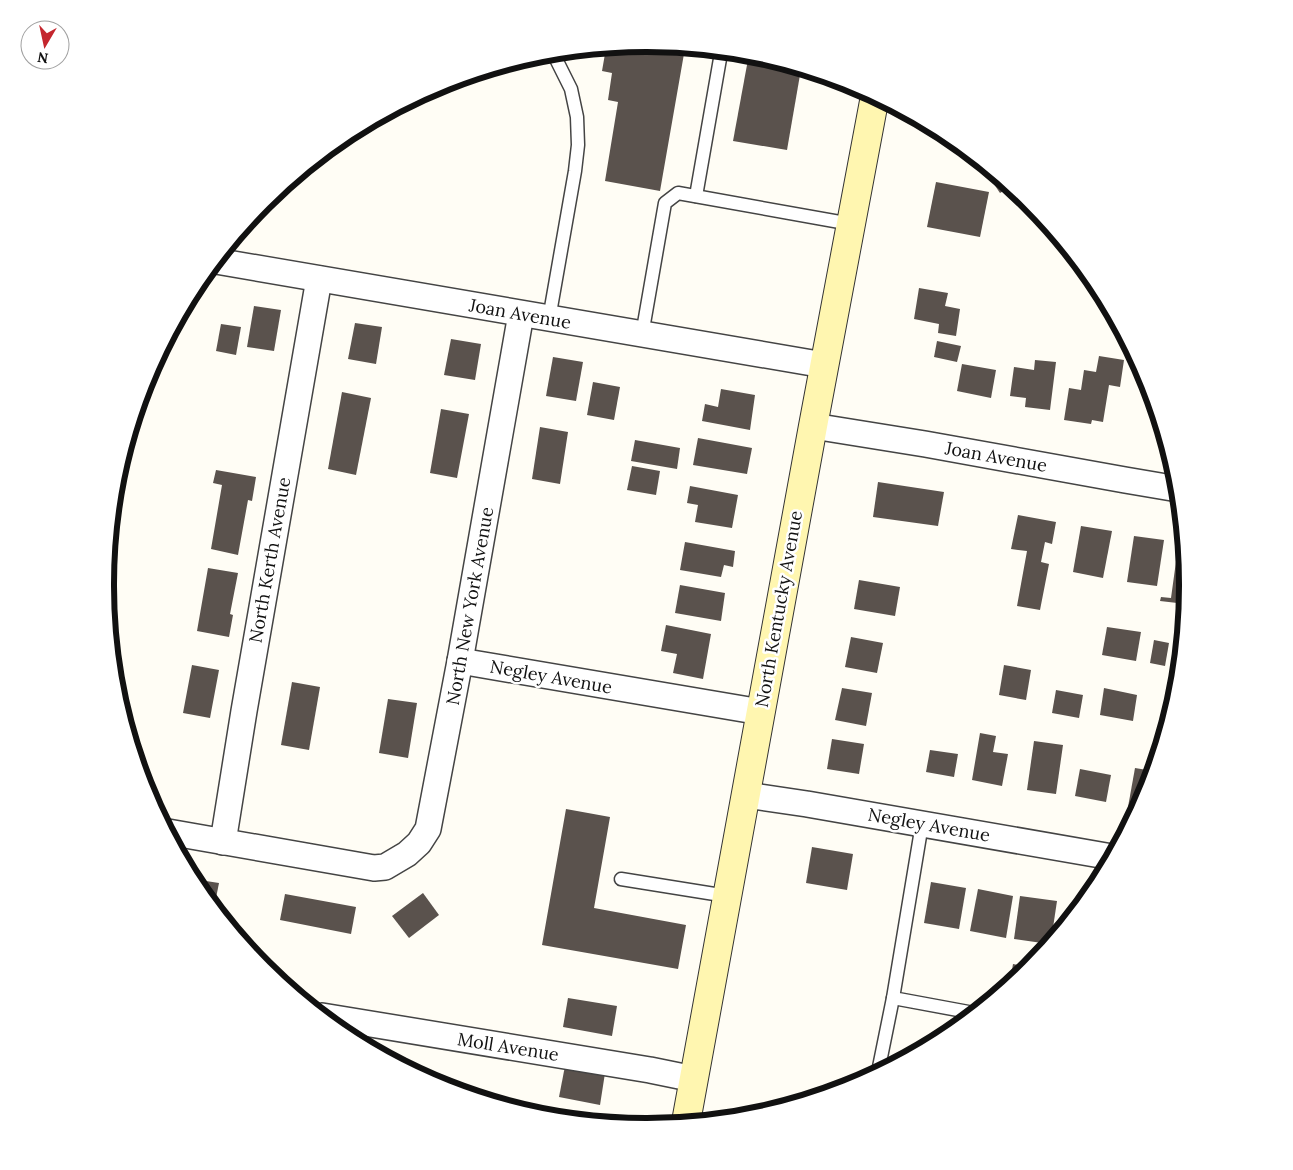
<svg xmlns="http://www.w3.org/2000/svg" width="1293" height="1170" font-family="Lora,serif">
	<rect width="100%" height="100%" fill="#fffdf5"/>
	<g fill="#5a524d">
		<path d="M 647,44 L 685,48 L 660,191 L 605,181 L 618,102 L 608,100 L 612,73 L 602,71 L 606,48 Z"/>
		<path d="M 749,54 L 801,69 L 787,150 L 733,141 Z"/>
		<path d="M 979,162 L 980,162 L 1010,187 L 1000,193 Z"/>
		<path d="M 936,182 L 989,192 L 980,237 L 927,227 Z"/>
		<path d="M 919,288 L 948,293 L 945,306 L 960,309 L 956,336 L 938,333 L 939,324 L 914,319 Z"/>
		<path d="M 254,306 L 281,310 L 274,351 L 247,347 Z"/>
		<path d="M 355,323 L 382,327 L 376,364 L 348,359 Z"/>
		<path d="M 221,324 L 241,327 L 236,355 L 216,351 Z"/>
		<path d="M 451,339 L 481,344 L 475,380 L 444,375 Z"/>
		<path d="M 937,341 L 961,346 L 957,362 L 934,357 Z"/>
		<path d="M 1099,356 L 1124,360 L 1120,387 L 1109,385 L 1103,422 L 1092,420 L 1091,424 L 1064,420 L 1069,388 L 1081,390 L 1084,370 L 1096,372 Z"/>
		<path d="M 553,357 L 583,362 L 576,401 L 546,396 Z"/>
		<path d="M 1035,360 L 1056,362 L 1050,410 L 1025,407 L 1026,398 L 1010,396 L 1014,367 L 1034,370 Z"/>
		<path d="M 962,364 L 996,370 L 991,398 L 957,391 Z"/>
		<path d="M 593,382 L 620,387 L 614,420 L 587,415 Z"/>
		<path d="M 721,389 L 755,395 L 750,430 L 702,421 L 705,404 L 718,407 Z"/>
		<path d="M 342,392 L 371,398 L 356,475 L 328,469 Z"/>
		<path d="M 441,409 L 469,414 L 457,478 L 430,473 Z"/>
		<path d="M 540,427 L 568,432 L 560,484 L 532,479 Z"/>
		<path d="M 698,438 L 752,448 L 747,474 L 693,465 Z"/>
		<path d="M 635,440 L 680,448 L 677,469 L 631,461 Z"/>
		<path d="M 632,466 L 660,471 L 656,495 L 627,490 Z"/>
		<path d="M 216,470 L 256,477 L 252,501 L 248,500 L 238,555 L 211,549 L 222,485 L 213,483 Z"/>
		<path d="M 878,482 L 944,492 L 938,526 L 873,517 Z"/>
		<path d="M 690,486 L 738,495 L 732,528 L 695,522 L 698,505 L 687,503 Z"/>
		<path d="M 1018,515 L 1056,522 L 1052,544 L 1045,542 L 1041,562 L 1049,564 L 1040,610 L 1017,606 L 1027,551 L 1011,549 Z"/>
		<path d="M 1081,526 L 1112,531 L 1103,578 L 1073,572 Z"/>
		<path d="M 1134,536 L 1164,540 L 1157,586 L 1127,582 Z"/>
		<path d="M 685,542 L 735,551 L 733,567 L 724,565 L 721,577 L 680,570 Z"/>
		<path d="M 1178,547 L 1184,548 L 1188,585 L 1186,604 L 1160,601 L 1161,597 L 1171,598 Z"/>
		<path d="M 208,568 L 238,573 L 230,614 L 233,615 L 229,637 L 197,631 Z"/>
		<path d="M 859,580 L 900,587 L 895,616 L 854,609 Z"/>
		<path d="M 680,585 L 725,593 L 721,621 L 675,613 Z"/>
		<path d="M 666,625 L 711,634 L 703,679 L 673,673 L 677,654 L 661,651 Z"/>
		<path d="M 1107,627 L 1141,632 L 1136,661 L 1102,655 Z"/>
		<path d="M 851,637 L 883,643 L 877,673 L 845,667 Z"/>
		<path d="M 1154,640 L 1169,643 L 1165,666 L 1150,663 Z"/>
		<path d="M 192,665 L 219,670 L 210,718 L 183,713 Z"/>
		<path d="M 1004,665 L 1031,670 L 1026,700 L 999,695 Z"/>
		<path d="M 292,682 L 320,687 L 309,750 L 281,745 Z"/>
		<path d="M 842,688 L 872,693 L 866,726 L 835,720 Z"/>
		<path d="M 1104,688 L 1137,695 L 1133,721 L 1100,715 Z"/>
		<path d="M 1056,690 L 1083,695 L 1079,718 L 1052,713 Z"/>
		<path d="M 388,699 L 417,703 L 408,758 L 379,753 Z"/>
		<path d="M 1164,719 L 1169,719 L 1162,743 L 1161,742 Z"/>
		<path d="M 980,733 L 996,736 L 993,752 L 1008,754 L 1002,786 L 972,780 Z"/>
		<path d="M 832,739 L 864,744 L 859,774 L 827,769 Z"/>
		<path d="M 1034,741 L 1063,745 L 1056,794 L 1027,790 Z"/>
		<path d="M 930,750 L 958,754 L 954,777 L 926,772 Z"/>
		<path d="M 1135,768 L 1153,771 L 1146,792 L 1138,808 L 1128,807 Z"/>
		<path d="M 1080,769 L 1111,775 L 1106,802 L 1075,796 Z"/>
		<path d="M 566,809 L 610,817 L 594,908 L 686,925 L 678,969 L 542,945 Z"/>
		<path d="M 812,847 L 853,854 L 847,890 L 806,883 Z"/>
		<path d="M 193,879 L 219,883 L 214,908 L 196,885 Z"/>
		<path d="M 931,882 L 966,888 L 959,929 L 924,923 Z"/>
		<path d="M 978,889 L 1013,896 L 1006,938 L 970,931 Z"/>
		<path d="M 423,893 L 439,915 L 409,938 L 392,916 Z"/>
		<path d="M 285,894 L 356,907 L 351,934 L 280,920 Z"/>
		<path d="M 1020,896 L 1057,901 L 1051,941 L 1049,944 L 1014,939 Z"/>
		<path d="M 1013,964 L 1030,967 L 1010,983 Z"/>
		<path d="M 568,998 L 617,1006 L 612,1036 L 563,1027 Z"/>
		<path d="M 565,1066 L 605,1073 L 600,1105 L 559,1097 Z"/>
	</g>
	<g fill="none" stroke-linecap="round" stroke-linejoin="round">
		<g stroke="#444" stroke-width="15">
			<g id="lane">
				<path d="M 696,196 L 721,53"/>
				<path d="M 549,319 L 575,171 L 578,145 L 577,117 L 571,89 L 553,53"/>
				<path d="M 642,335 L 665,203 L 678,193 L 851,224"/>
				<path d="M 922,824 L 893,998 L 974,1013"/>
				<path d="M 621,879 L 727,896"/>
				<path d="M 878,1072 L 893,998"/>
			</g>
		</g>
		<g stroke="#444" stroke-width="28">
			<g id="street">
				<path d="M 216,261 L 824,365"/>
				<path d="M 813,426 L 925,444 L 1125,480 L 1178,489"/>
				<path d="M 460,661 L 761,712"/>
				<path d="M 746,795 L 807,804 L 1112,857"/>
				<path d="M 168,832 L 374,868 L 385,867 L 407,854 L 419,843 L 428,829 L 460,661 L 521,314"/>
				<path d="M 223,842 L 244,711 L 319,279"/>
				<path d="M 322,1016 L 650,1070 L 694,1079"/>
			</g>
		</g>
		<g stroke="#333" stroke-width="30">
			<path id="secondary" d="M 686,1122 L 813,426 L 875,96"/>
		</g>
		<use href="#lane" stroke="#fff" stroke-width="12"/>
		<use href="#street" stroke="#fff" stroke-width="25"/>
		<use href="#secondary" stroke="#fff6b0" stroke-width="28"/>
	</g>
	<g text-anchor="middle" stroke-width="5" stroke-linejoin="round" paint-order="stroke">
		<g font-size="18" fill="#111" stroke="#fff">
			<text transform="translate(520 314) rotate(10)" y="6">Joan Avenue</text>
			<text transform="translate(996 457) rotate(10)" y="6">Joan Avenue</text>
			<text transform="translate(270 560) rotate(-80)" y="6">North Kerth Avenue</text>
			<text transform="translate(470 606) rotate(-80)" y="6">North New York Avenue</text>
			<text transform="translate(779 609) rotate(-80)" y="6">North Kentucky Avenue</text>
			<text transform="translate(551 677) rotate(10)" y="6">Negley Avenue</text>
			<text transform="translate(929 825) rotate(10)" y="6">Negley Avenue</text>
			<text transform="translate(508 1047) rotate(9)" y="6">Moll Avenue</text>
		</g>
	</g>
	<path d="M0 0H1293V1170H0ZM646 52H647A532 532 0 0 1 1179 584V586A532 532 0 0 1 647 1118H646A532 532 0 0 1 114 586V584A532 532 0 0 1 646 52Z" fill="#fff" fill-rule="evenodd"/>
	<path fill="none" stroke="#111" stroke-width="6" d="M646 52H647A532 532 0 0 1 1179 584V586A532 532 0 0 1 647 1118H646A532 532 0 0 1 114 586V584A532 532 0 0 1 646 52Z"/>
	<g transform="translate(45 45) rotate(189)"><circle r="24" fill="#ffffff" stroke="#a0a0a0"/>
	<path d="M0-4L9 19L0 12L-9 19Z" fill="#c4262e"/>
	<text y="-8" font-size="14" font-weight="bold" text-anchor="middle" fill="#111111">N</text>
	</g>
</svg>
